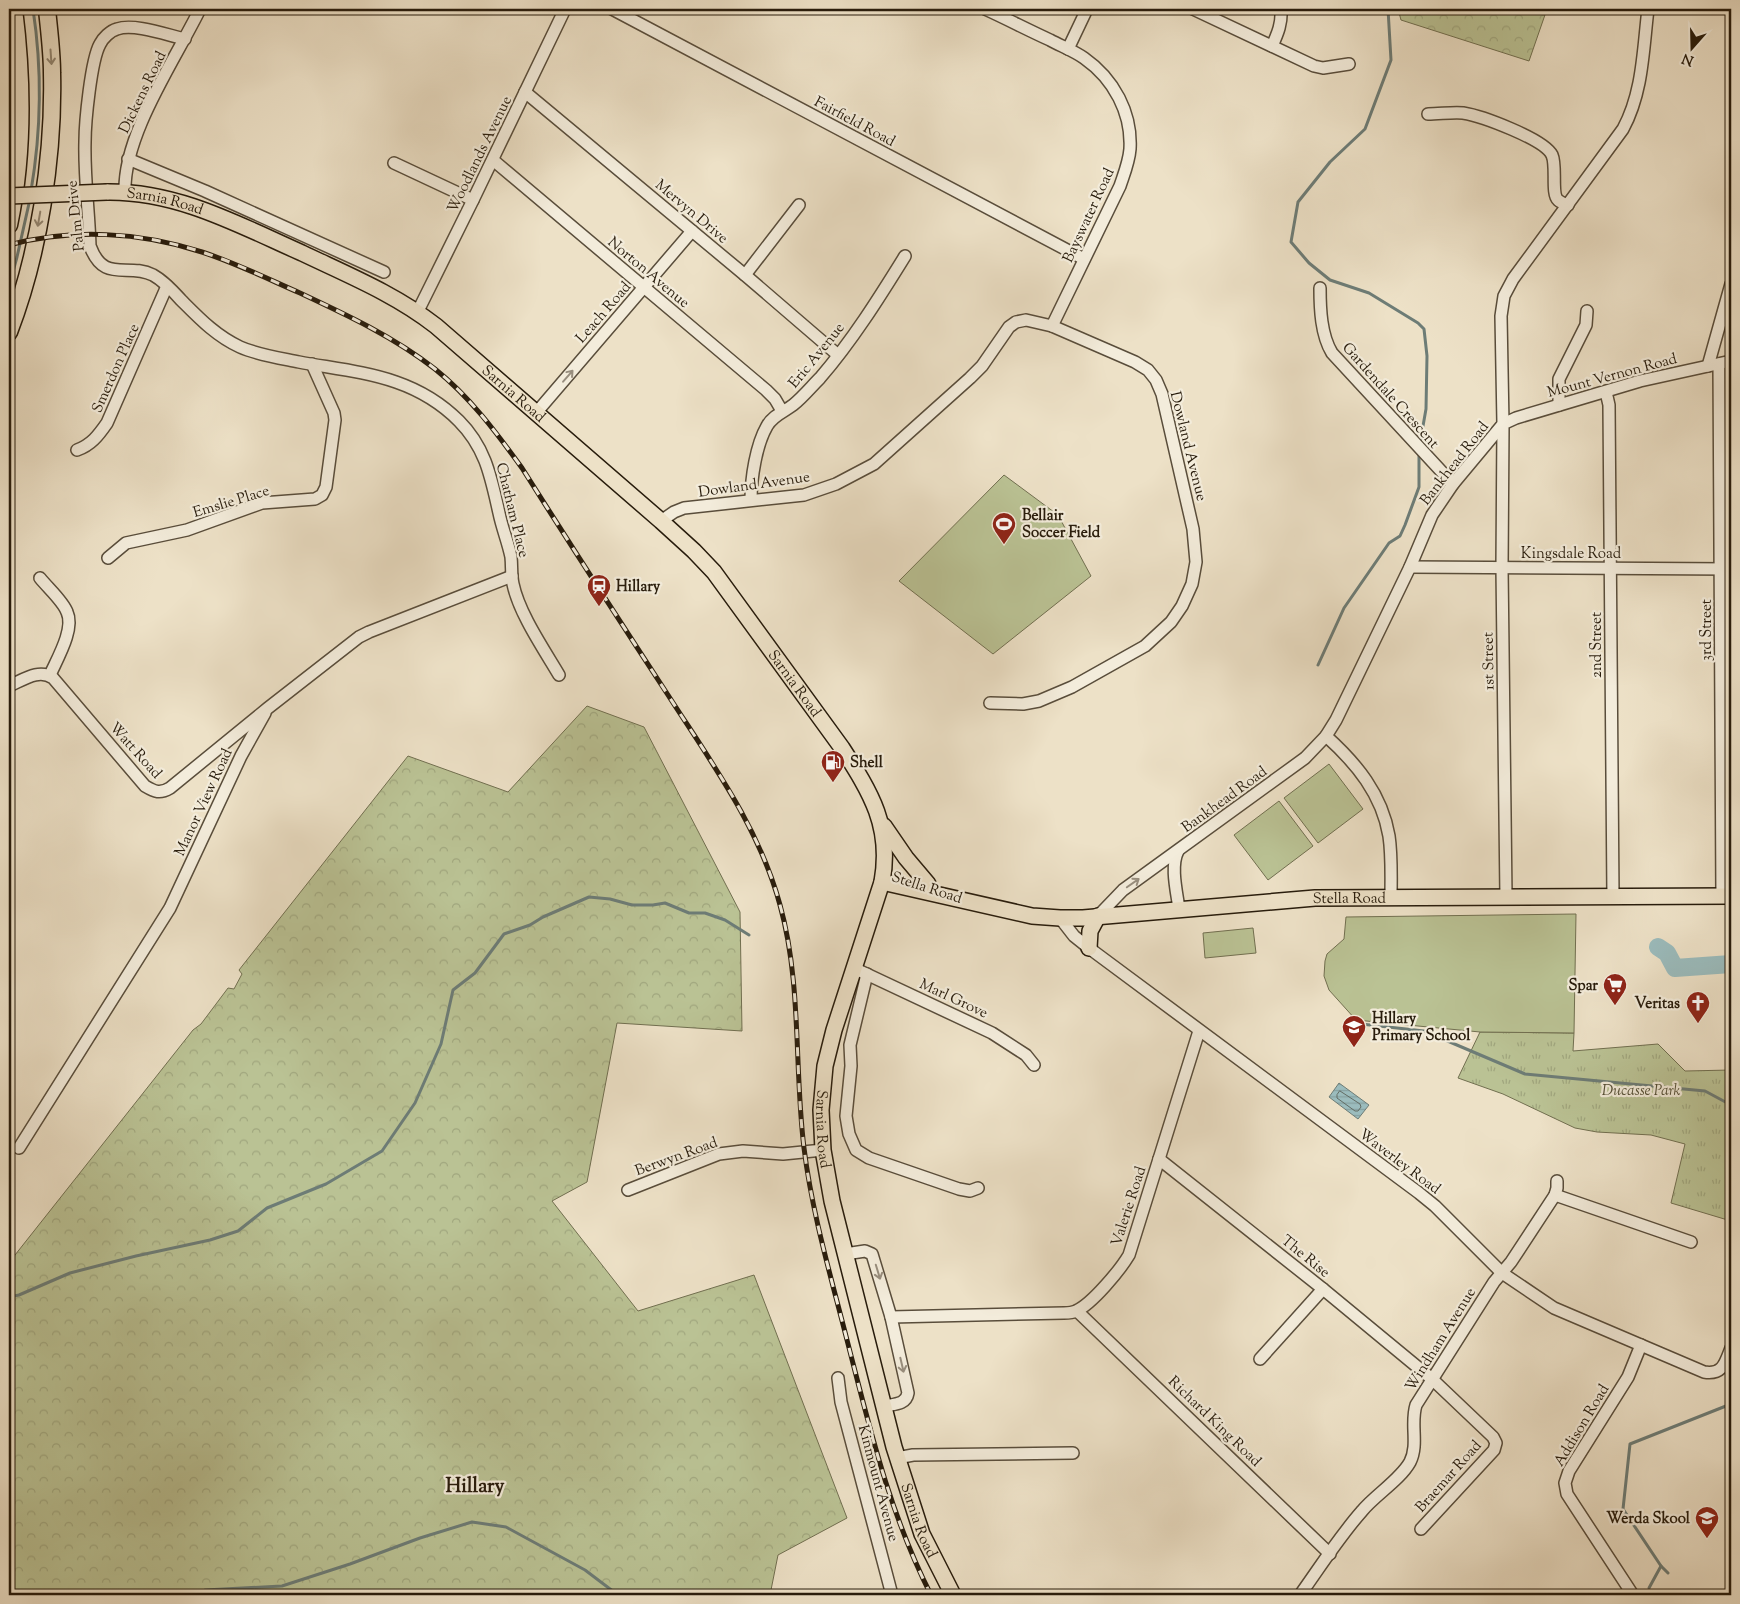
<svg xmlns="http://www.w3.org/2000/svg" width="1740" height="1604" font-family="'Sorts Mill Goudy',serif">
	<defs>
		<pattern id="forest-crowns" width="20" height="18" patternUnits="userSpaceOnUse" patternTransform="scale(1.25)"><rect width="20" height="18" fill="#bac294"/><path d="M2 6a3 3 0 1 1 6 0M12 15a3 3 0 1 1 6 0" fill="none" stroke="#a0a67e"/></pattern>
		<pattern id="park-tufts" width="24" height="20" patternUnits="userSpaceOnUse" patternTransform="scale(1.25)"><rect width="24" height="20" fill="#bac294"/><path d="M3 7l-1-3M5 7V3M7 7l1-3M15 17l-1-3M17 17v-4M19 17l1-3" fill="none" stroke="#a0a67e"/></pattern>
		<pattern id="water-rules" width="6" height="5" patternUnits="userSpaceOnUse" patternTransform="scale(1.25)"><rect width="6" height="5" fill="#9bbcbd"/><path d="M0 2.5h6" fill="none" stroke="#86a1a1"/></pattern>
	</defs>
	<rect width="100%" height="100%" fill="#ede1c7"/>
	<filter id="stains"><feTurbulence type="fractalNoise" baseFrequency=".004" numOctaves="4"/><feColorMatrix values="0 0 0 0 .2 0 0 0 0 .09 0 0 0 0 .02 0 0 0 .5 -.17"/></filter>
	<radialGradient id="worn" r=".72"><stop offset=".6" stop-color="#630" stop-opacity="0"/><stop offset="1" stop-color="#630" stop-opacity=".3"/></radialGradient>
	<g fill="url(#forest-crowns)" stroke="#716f50">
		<path d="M 1398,9 L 1547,9 L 1529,61 L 1401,20 Z"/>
		<path d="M 587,706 L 644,727 L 740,912 L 742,1031 L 617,1023 L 587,1182 L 552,1201 L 638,1311 L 754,1275 L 847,1518 L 778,1555 L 770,1595 L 9,1595 L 9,1254 L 15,1255 L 193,1030 L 201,1024 L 228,988 L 234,989 L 242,974 L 239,970 L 408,756 L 508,792 Z"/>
	</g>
	<path fill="url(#park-tufts)" stroke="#716f50" d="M 1480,1032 L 1574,1033 L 1573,1051 L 1658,1044 L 1685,1071 L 1731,1070 L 1731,1221 L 1671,1203 L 1685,1144 L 1651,1135 L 1597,1132 L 1575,1128 L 1503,1094 L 1458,1078 Z"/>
	<g fill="#bac294" stroke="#716f50">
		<path d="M 1004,475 L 1058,515 L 1091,576 L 993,654 L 899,581 Z"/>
		<path d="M 1329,764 L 1363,809 L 1318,843 L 1284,798 Z"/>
		<path d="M 1279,801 L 1313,846 L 1268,880 L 1234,835 Z"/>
		<path d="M 1576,914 L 1574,1033 L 1480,1032 L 1356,1020 L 1329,990 L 1324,976 L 1325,961 L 1327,954 L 1344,939 L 1346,917 Z"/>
		<path d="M 1253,928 L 1256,953 L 1205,958 L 1203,933 Z"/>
	</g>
	<path fill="url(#water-rules)" stroke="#6d7c76" d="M 1339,1083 L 1369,1105 L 1358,1119 L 1329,1097 Z"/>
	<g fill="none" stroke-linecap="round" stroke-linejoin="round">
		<path stroke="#626c64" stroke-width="1" d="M 1340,1091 L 1360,1104 L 1361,1107 L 1358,1111 L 1355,1111 L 1337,1098 L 1337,1095 Z"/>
		<g stroke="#6d7c76" stroke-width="3">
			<path d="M 1388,9 L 1391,60 L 1365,129 L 1330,162 L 1298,202 L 1291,242 L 1309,263 L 1330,280 L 1369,293 L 1418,323 L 1424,329 L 1427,356 L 1426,409 L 1420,443"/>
			<path d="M 31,191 C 41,132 42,68 33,9"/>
			<path d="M 9,286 L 17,257 L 30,199"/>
			<path d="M 1318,665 L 1344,608 L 1389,543 L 1400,536 L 1405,525 L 1419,487 L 1419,452"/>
			<path d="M 1352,1023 L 1424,1031 L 1525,1074 L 1705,1091 L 1731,1105"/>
			<path d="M 9,1297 L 19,1295 L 70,1273 L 136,1256 L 210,1240 L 238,1231 L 267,1208 L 326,1184 L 382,1151 L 415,1103 L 441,1044 L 453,990 L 475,973 L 504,934 L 530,925 L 543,917 L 589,897 L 610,899 L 632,905 L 653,905 L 665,903 L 689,913 L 705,913 L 725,920 L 749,935"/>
			<path d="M 1668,1573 L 1661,1566 L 1623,1509 L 1630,1444 L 1731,1404"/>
			<path d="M 1649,1588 L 1661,1566"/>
			<path d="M 197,1595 L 205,1590 L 282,1586 L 350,1564 L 420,1538 L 472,1522 L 506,1527 L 585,1570 L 618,1595"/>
		</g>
		<path stroke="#9bbcbd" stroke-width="18" d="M 1658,947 L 1667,953 L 1675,968 L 1731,964"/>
		<g stroke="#594d3b" stroke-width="14">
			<g id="minor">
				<path d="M 612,9 L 1084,259"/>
				<path d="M 985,9 C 1007,19 1028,30 1050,40 C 1061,46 1074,51 1084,58 C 1114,79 1132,113 1130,149 C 1129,162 1124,174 1120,186 L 1052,326"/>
				<path d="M 1193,9 L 1314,66 L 1323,68 L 1349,64"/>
				<path d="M 185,39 C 167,35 134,23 117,29 C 110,31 103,38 100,44 C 91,60 85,122 85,142 C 84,177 89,211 90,246 C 104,284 127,262 153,275 C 164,281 173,291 181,300 C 199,318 216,336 240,347 C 258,355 279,358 299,362 C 359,373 413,375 459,421 C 486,448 491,478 499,513 C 502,528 508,542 511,557 C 512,566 511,575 513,584 C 519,613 543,648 559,675"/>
				<path d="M 1272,46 C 1278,33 1282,23 1281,9"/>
				<path d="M 1068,49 L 1087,9"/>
				<path d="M 525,92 L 745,275 L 838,355"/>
				<path d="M 1428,114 C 1440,114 1452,112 1463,113 C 1482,116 1544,139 1552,155 C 1557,166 1551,194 1558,200 C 1560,202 1565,204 1568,205"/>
				<path d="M 128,159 L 205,191 L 384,272"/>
				<path d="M 493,160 L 766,390 L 775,399 L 782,411"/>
				<path d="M 394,163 L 473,200"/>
				<path d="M 125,192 C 123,135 175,60 200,9"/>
				<path d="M 745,275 L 799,205"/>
				<path d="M 1320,288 C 1320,309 1321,335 1332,353 L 1453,484"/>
				<path d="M 418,311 L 473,200 L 565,9"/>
				<path d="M 1719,364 L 1722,896"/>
				<path d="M 1708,366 L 1731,284"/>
				<path d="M 1606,392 L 1609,405 L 1613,897"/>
				<path d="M 1559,405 L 1559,379 L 1586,325 L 1587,311"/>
				<path d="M 536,413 L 692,231"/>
				<path d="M 77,450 C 91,445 98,436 107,423 L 167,286"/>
				<path d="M 751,500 C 751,478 756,445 767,426 C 773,415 784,412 793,405 C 803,397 811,387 820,378 C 852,341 879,298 905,256"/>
				<path d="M 661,521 L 674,512 L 684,508 L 804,495 L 836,484 L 874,464 L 970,378 L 982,366 L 1009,327 L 1016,322 L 1026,320 L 1052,326 L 1135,362 L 1148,370 L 1156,380 L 1162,394 L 1193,529 L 1196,562 L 1192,584 L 1182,606 L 1171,622 L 1145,646 L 1072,687 L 1039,701 L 1023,704 L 990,703"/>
				<path d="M 108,558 L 126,543 L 187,530 L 262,503 L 315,499 L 322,495 L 326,487 L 335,420 L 334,413 L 312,364"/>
				<path d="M 1410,567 L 1731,569"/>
				<path d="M 40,578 C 48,588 63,601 67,612 C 75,629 57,659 50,675"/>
				<path d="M 9,686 C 23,680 39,668 53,678 L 145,786 C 155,792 160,794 170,788 L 268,708 L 359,637 L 369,632 L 512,576"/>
				<path d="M 1326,736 C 1356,763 1382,794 1389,836 C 1392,856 1391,877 1391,898"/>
				<path d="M 1178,851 C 1170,866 1177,893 1179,909"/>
				<path d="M 1506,897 L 1502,568 L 1503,424 L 1516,418 L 1640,381 L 1731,361"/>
				<path d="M 1098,916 L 1123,890 L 1305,758 L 1326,736 L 1336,720 L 1410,567 L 1432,515 L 1453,484 L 1503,424 L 1501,316 L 1504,296 L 1513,279 L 1623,129 C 1643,92 1643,50 1648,9"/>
				<path d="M 1060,918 L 1074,936 L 1089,948 L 1419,1193 L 1435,1206 L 1502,1273 L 1554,1308 L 1704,1372 C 1723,1375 1725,1363 1731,1348"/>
				<path d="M 860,971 L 992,1033 L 1026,1055 L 1034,1065"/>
				<path d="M 867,974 L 850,1045 L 851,1066 L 846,1116 L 849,1134 L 856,1150 L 869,1158 L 959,1189 L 970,1191 L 978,1188"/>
				<path d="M 19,1148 L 170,908 L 241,756 L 265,713"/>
				<path d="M 1159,1159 L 1323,1289 L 1432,1379 L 1493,1437 L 1496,1443 L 1494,1450 L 1421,1529"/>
				<path d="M 628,1190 L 719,1154 L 743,1151 L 783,1154 L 823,1150"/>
				<path d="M 1555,1195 L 1691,1242"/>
				<path d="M 845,1254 L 865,1251 L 872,1254 L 891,1317 L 908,1393 C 906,1405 894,1404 884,1406"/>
				<path d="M 1077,1311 L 1330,1554"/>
				<path d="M 891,1317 L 1064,1313 C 1068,1313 1072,1313 1076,1311 C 1092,1304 1120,1270 1129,1255 L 1199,1031"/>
				<path d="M 1260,1359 L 1323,1289"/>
				<path d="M 838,1378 L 841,1402 L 892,1595"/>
				<path d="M 897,1458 L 913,1455 L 1073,1453"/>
				<path d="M 1300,1595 C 1320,1567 1339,1537 1362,1511 C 1375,1495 1400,1480 1410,1462 C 1419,1444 1410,1424 1416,1405 L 1494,1282 L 1511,1262 L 1555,1195 L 1557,1188 L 1557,1181"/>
				<path d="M 1633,1595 L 1567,1494 L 1565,1483 L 1569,1471 L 1628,1377 L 1641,1345"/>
			</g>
		</g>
		<g stroke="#281c0c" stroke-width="18">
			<g id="major">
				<path id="s1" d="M 107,192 C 178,191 239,225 302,253 C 348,275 395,294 436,326 L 661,521 L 694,551 L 714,572 L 842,748 C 871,793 892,827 882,882 L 834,1030 L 825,1066 L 821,1110 L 823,1150 L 832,1201 L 894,1447 L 922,1534 L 953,1595"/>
				<path d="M 884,826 L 906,858 L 928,884"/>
				<path id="s2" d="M 882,882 L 1032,916 L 1060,918 L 1083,918 L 1315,898 L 1731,896"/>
				<path d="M 1089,948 L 1090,931 L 1098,916"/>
			</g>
		</g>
		<g stroke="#281c0c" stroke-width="19">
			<g id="highway">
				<path d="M 9,225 C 24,154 23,81 14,9"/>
				<path d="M 9,332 C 39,254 54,157 52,73 C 52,52 49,30 47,9"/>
			</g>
		</g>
		<use href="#minor" stroke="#f3ecdb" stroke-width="11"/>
		<use href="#major" stroke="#ede1c7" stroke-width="15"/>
		<use href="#highway" stroke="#ede1c7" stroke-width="16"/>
		<g stroke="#281c0c" stroke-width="5">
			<path id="rail" d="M 9,245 C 72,228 140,232 202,252 C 236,263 268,279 300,293 C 347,315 394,337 435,369 C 470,397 496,432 522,468 C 570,544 619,620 668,695 C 711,762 759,827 780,905 C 802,984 794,1068 804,1148 C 812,1213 831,1277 847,1340 C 870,1429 889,1512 931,1595"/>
		</g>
		<use href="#rail" stroke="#f3ecdb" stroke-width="3" stroke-dasharray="9" stroke-linecap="butt"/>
		<g stroke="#281c0c" stroke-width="18" stroke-linecap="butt">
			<path id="major-bridge" d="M 9,196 L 107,192"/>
		</g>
		<use href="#major-bridge" stroke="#ede1c7" stroke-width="15"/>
	</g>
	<defs><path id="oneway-shaft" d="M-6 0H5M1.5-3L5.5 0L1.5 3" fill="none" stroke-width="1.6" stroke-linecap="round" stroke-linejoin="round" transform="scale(1.25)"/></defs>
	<g stroke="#948873">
		<use href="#oneway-shaft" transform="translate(51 57) rotate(86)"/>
		<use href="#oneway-shaft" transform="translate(39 219) rotate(100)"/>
	</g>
	<g stroke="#988e7e">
		<use href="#oneway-shaft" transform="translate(568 376) rotate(-49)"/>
		<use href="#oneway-shaft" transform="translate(1133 883) rotate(-35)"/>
		<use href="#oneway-shaft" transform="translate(878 1272) rotate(73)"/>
		<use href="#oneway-shaft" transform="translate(902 1365) rotate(77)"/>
	</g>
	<defs>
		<g id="stadium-pin" transform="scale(1.25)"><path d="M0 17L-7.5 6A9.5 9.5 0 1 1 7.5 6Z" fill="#8f2418" stroke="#f3ecdb"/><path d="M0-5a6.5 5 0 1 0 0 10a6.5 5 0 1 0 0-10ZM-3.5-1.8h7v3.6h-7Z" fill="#fff"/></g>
		<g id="station-pin" transform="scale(1.25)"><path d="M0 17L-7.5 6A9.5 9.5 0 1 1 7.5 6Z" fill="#8f2418" stroke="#f3ecdb"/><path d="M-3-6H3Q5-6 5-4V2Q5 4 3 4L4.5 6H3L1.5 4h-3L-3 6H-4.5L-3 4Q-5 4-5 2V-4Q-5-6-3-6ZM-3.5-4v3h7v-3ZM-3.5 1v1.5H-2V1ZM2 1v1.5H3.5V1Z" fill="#fff"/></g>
		<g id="fuel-pin" transform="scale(1.25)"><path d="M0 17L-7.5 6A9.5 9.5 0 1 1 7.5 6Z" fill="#8f2418" stroke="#f3ecdb"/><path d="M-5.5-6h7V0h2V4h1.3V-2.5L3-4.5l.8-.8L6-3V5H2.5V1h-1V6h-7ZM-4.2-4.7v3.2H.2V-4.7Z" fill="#fff"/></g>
		<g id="supermarket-pin" transform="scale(1.25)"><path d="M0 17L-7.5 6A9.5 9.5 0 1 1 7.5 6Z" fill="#8f2418" stroke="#f3ecdb"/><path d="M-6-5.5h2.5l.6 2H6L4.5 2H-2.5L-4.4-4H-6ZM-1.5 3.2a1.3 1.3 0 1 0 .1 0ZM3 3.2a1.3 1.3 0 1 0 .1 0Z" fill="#fff"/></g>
		<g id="church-pin" transform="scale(1.25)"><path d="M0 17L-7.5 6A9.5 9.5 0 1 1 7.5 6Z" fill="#8f2418" stroke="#f3ecdb"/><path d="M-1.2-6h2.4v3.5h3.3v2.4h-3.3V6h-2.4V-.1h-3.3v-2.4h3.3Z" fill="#fff"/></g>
		<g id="school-pin" transform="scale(1.25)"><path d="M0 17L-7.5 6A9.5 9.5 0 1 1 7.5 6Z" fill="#8f2418" stroke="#f3ecdb"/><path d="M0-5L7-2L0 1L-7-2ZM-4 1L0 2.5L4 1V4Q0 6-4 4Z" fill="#fff"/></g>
	</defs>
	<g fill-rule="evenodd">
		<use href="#stadium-pin" x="1004" y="524"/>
		<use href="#station-pin" x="599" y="586"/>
		<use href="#fuel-pin" x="833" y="762"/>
		<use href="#supermarket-pin" x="1615" y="985"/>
		<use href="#church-pin" x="1698" y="1003"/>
		<use href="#school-pin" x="1354" y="1027"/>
		<use href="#school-pin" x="1707" y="1518"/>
	</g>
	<g text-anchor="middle" stroke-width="4.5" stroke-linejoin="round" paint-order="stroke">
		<g font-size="15" fill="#281c0c" stroke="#f3ecdb">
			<text transform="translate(142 92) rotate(-64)" y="5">Dickens Road</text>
			<text transform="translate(855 121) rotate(28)" y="5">Fairfield Road</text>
			<text transform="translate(479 154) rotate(-64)" y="5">Woodlands Avenue</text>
			<text dy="5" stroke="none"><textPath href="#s1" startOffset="59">Sarnia Road</textPath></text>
			<text transform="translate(692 211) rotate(40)" y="5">Mervyn Drive</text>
			<text transform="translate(1088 215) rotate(-65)" y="5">Bayswater Road</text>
			<text transform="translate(75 216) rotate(-96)" y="5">Palm Drive</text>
			<text transform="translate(649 272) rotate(40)" y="5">Norton Avenue</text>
			<text transform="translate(603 312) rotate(-49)" y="5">Leach Road</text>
			<text transform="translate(816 355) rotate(-51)" y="5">Eric Avenue</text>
			<text transform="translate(115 368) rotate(-66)" y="5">Smerdon Place</text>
			<text transform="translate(1612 375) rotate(-15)" y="5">Mount Vernon Road</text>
			<text dy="5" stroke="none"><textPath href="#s1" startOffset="462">Sarnia Road</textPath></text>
			<text transform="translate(1391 395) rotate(48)" y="5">Gardendale Crescent</text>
			<text transform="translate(1189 446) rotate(76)" y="5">Dowland Avenue</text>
			<text transform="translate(1454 463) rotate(-52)" y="5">Bankhead Road</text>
			<text transform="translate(754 484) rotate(-8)" y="5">Dowland Avenue</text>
			<text transform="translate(231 501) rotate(-17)" y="5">Emslie Place</text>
			<text transform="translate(513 510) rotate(76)" y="5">Chatham Place</text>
			<text x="1571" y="558">Kingsdale Road</text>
			<text transform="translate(1706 630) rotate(-90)" y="5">3rd Street</text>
			<text transform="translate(1596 645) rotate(-90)" y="5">2nd Street</text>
			<text transform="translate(1488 661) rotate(-91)" y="5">1st Street</text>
			<text dy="5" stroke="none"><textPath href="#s1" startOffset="868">Sarnia Road</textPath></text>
			<text transform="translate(136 750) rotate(48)" y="5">Watt Road</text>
			<text transform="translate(1224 799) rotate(-36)" y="5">Bankhead Road</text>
			<text transform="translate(203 802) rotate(-65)" y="5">Manor View Road</text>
			<text transform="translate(927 887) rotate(18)" y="5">Stella Road</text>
			<text dy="5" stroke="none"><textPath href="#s2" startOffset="472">Stella Road</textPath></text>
			<text transform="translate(954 998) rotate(25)" y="5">Marl Grove</text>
			<text dy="5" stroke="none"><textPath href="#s1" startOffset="1348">Sarnia Road</textPath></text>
			<text transform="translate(676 1156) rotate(-20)" y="5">Berwyn Road</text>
			<text transform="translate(1400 1161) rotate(37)" y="5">Waverley Road</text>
			<text transform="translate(1128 1206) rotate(-72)" y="5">Valerie Road</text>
			<text transform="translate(1306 1256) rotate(39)" y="5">The Rise</text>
			<text transform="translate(1440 1339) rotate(-58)" y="5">Windham Avenue</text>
			<text transform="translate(1215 1421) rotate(44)" y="5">Richard King Road</text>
			<text transform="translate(1581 1425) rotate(-59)" y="5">Addison Road</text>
			<text transform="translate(1448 1476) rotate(-48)" y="5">Braemar Road</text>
			<text transform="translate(879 1483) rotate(75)" y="5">Kinmount Avenue</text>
			<text dy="5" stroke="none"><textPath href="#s1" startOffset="1752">Sarnia Road</textPath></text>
		</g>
		<g font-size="15" font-weight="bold" fill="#281c0c" stroke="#f3ecdb" text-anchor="start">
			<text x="1022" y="520">Bellair<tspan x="1022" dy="17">Soccer Field</tspan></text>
			<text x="616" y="591">Hillary</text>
			<text x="850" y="767">Shell</text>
			<text x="1598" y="990" text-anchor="end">Spar</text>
			<text x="1680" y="1008" text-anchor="end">Veritas</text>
			<text x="1372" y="1023">Hillary<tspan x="1372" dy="17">Primary School</tspan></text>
			<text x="1690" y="1523" text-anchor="end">Werda Skool</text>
		</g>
		<g font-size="15" font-style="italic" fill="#544e35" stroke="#f3ecdb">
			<text x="1641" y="1095">Ducasse Park</text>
		</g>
		<g font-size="20" font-weight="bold" fill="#281c0c" stroke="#f3ecdb">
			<text x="475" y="1492">Hillary</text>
		</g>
	</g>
	<rect width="1740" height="1604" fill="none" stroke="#ede1c7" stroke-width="30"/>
	<rect x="10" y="10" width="1720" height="1584" fill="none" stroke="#281c0c" stroke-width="2.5"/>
	<rect x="15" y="15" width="1710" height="1574" fill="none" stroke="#281c0c"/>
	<g transform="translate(1692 48) rotate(200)" stroke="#f3ecdb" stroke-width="4" paint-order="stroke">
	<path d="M0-4L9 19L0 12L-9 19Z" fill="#281c0c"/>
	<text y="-8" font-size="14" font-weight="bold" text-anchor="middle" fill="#281c0c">N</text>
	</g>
	<rect width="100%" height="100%" filter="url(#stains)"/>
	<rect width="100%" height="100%" fill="url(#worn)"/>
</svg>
